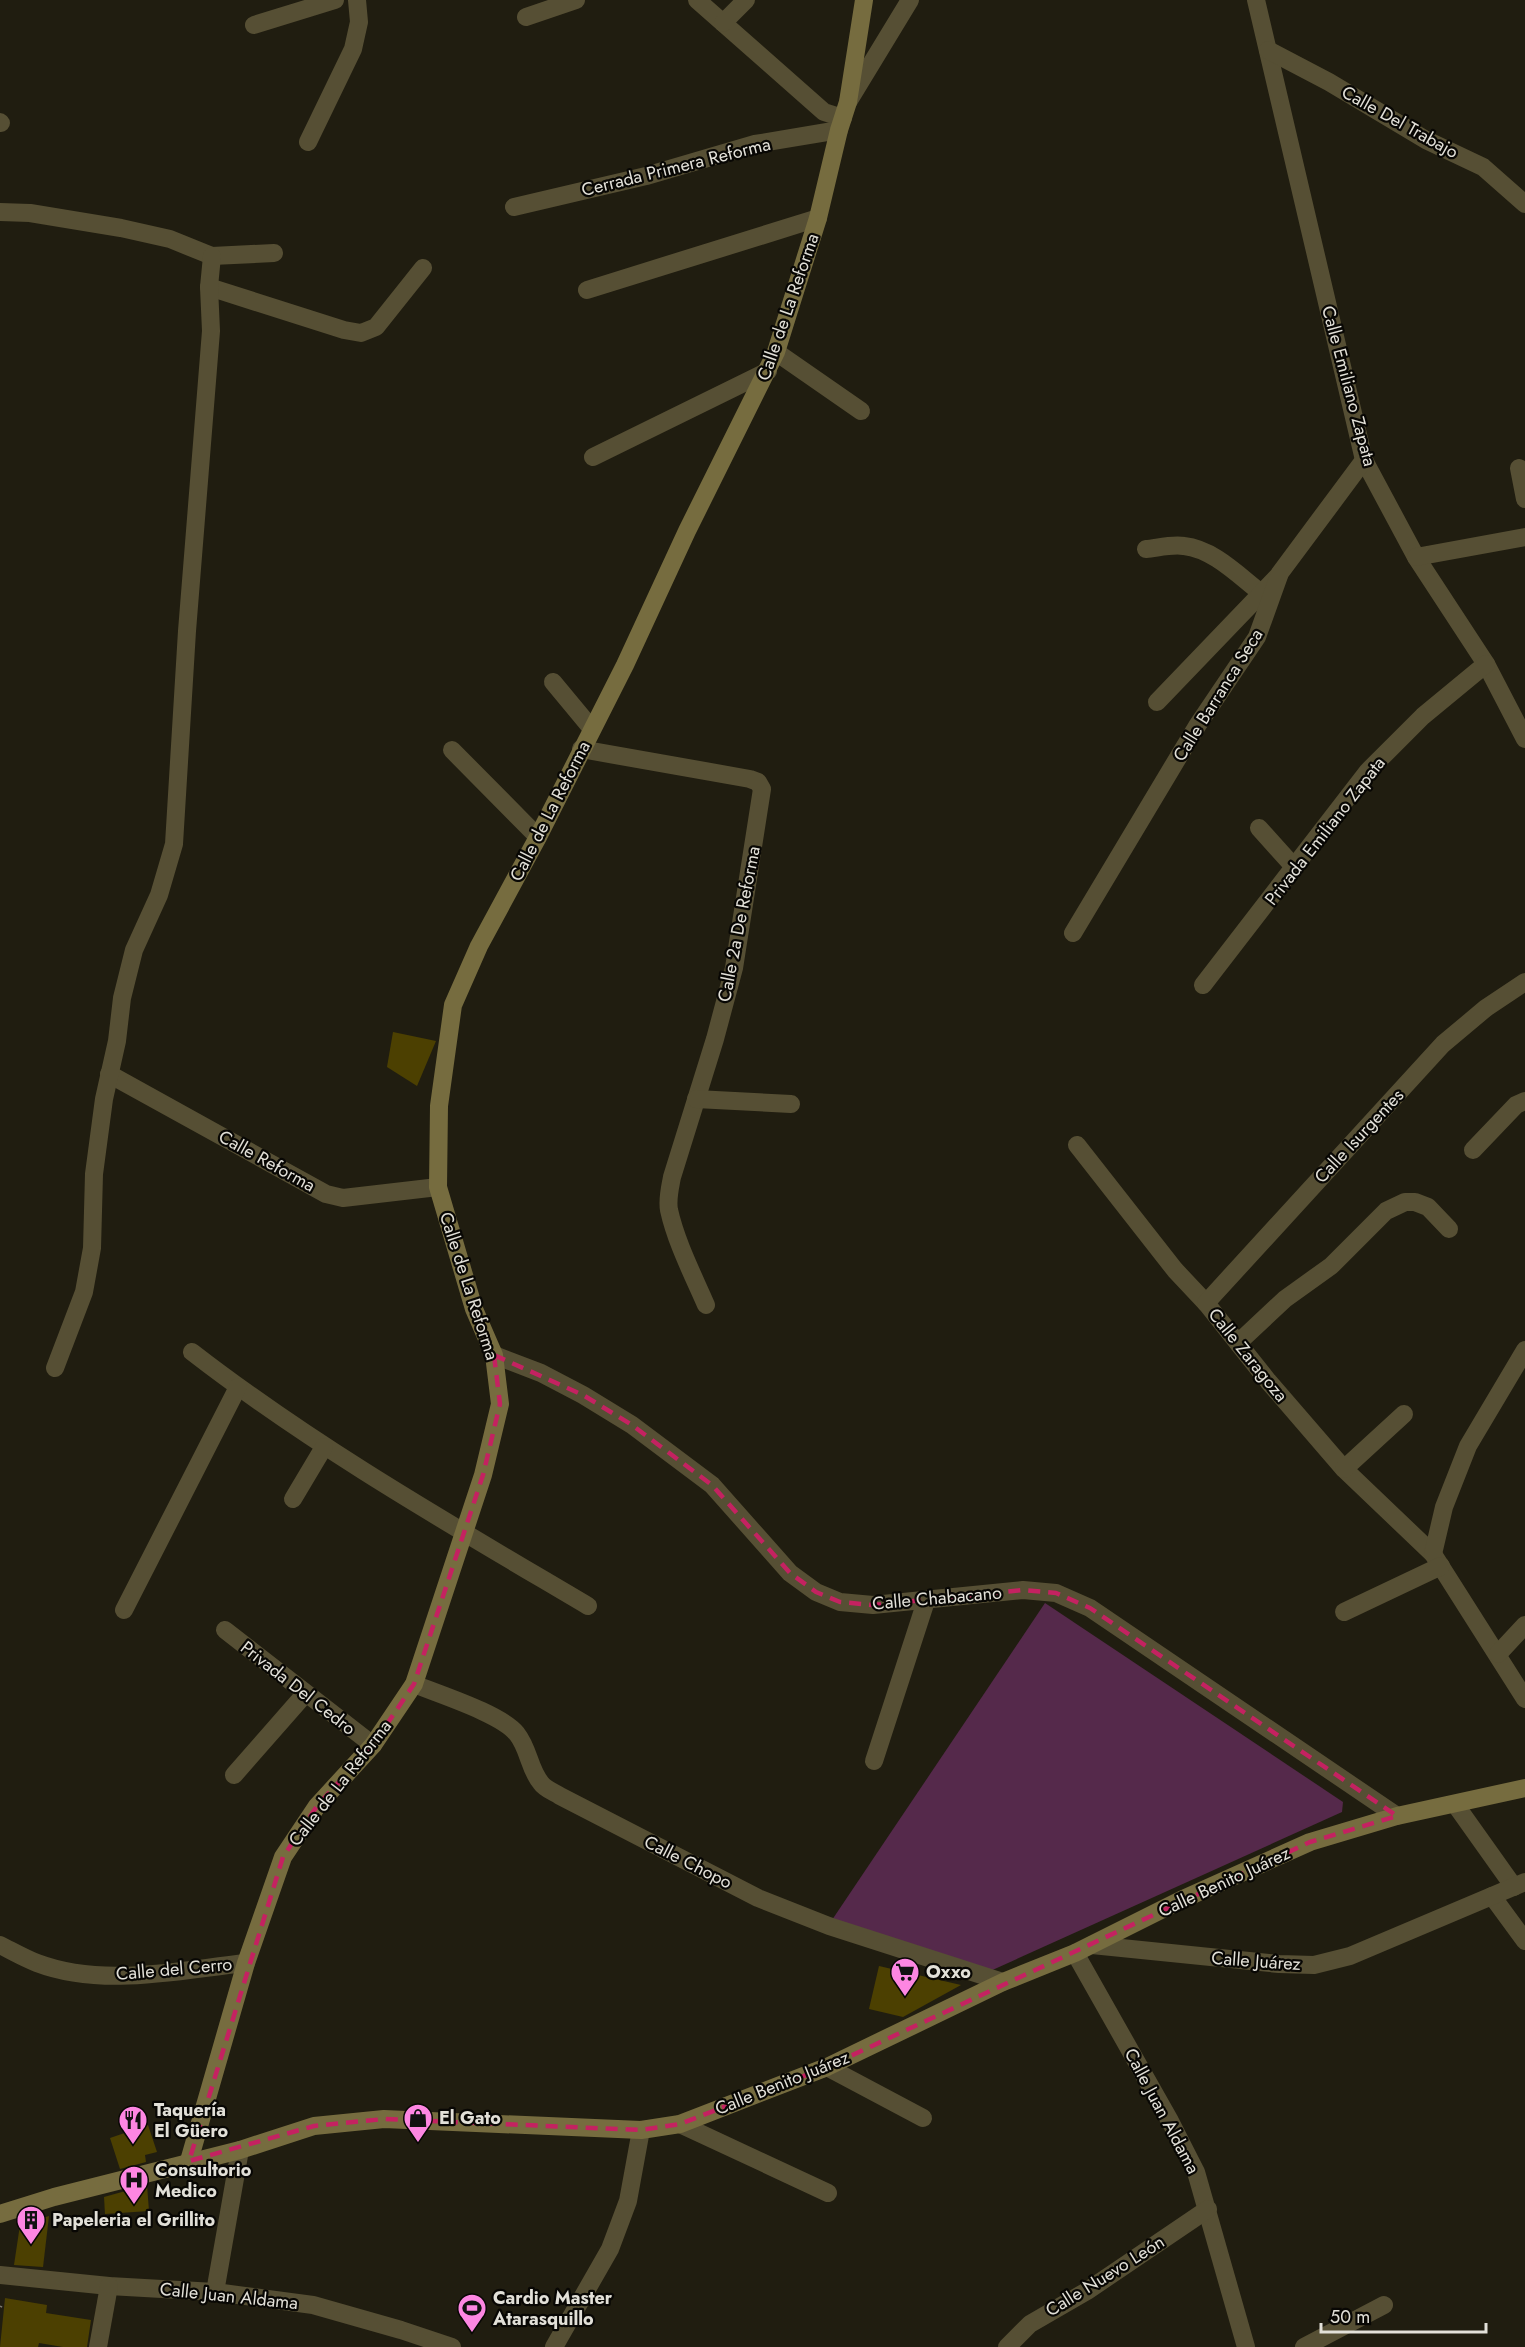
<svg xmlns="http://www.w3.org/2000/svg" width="1525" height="2347" font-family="Jost,sans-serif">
	<rect width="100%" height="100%" fill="#201d10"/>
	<path fill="#55294b" d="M 1045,1603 L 1343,1802 L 1342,1812 L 988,1972 L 832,1920 Z"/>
	<g fill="#4c4001">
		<path d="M 393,1032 L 436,1041 L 417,1086 L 387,1067 Z"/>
		<path d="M 879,1966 L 961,1985 L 903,2017 L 869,2009 Z"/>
		<path d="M 148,2125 L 157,2152 L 145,2155 L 146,2162 L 120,2169 L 110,2138 Z"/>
		<path d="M 147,2185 L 149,2211 L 105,2214 L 104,2197 Z"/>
		<path d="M 49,2216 L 43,2267 L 14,2265 L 20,2225 Z"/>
		<path d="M 5,2298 L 47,2305 L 46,2313 L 91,2320 L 87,2347 L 63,2347 L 39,2343 L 38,2347 L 0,2347 Z"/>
	</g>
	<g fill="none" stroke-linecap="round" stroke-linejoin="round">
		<path stroke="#7b786e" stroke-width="4" stroke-dasharray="1.5 4.5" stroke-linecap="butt" d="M 0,2307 L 1,2304"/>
		<g stroke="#564f34" stroke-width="18">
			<path d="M 697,0 L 824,112 L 843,118"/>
			<path d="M 1256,0 L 1364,460 L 1416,557 L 1486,664 L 1525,739"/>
			<path d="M 526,17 L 576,0"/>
			<path d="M 723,23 L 746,0"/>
			<path d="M 254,25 L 335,0"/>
			<path d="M 1268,50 L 1329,82 L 1426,140 L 1483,167 L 1525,204"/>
			<path d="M 848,102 L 910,0"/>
			<path d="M 0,122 L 1,123"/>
			<path d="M 308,142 L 353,49 L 359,22 L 357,0"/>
			<path d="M 514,207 L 646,176 L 755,144 L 839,130"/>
			<path d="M 0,212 L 30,213 L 121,228 L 170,239 L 212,256 L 274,253"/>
			<path d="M 209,287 L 344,330 L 361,333 L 376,327 L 423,268"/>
			<path d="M 587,290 L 818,218"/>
			<path d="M 776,352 L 861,411"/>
			<path d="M 593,457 L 768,371"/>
			<path d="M 1519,468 L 1525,499"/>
			<path d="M 1146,549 C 1157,548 1172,544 1184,546 C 1213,549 1238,575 1260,592"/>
			<path d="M 1416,557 L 1525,537"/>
			<path d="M 553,682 L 592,729"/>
			<path d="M 1157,702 L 1279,575"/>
			<path d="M 581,749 L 750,779 L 758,782 L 762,789 L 734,968 L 715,1039 L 672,1177 C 670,1188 667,1199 669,1210 C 676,1242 693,1275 706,1305"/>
			<path d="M 452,750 L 538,837"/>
			<path d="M 1259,828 L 1295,868"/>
			<path d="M 1073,933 L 1197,726 L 1257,637 L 1280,573 L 1364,460"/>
			<path d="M 1203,985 L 1368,771 L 1423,716 L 1486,664"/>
			<path d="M 109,1074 L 326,1194 L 343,1198 L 438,1187"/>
			<path d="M 696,1099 L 791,1104"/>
			<path d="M 1077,1145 L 1175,1270 L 1206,1303 L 1268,1381 L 1344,1469 L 1433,1554 L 1525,1699"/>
			<path d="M 1473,1150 L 1516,1105 L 1525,1101"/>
			<path d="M 1206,1303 L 1443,1044 L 1486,1008 L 1525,982"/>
			<path d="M 1238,1343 L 1285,1299 L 1331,1266 L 1386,1211 L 1405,1202 L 1415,1202 L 1428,1207 L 1449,1229"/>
			<path d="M 192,1352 C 316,1448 453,1526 588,1606"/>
			<path d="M 494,1355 L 541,1373 L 583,1395 L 632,1425 L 712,1485 L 790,1573 L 816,1592 L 840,1602 L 873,1605 L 1023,1590 L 1056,1593 L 1090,1608 L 1397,1816"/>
			<path d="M 55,1368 L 84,1292 L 92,1248 L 94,1174 L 104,1099 L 117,1041 L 122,998 L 134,950 L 159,895 L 174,844 L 187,631 L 211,331 L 209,287 L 212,256"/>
			<path d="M 1344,1469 L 1404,1414"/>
			<path d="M 293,1499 L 324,1447"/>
			<path d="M 1433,1554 L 1444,1507 L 1468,1446 L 1525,1350"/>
			<path d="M 124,1610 L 238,1387"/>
			<path d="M 1344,1612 L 1441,1566"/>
			<path d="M 225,1630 L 373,1745"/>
			<path d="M 1498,1654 L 1525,1625"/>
			<path d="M 414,1684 C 438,1694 502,1714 517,1734 C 529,1749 529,1769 541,1783 C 545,1789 554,1792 560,1796 L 758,1898 L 829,1926 L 1003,1982"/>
			<path d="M 874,1761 L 926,1601"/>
			<path d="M 234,1775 L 305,1694"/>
			<path d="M 1455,1804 L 1514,1887"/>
			<path d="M 1492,1896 L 1525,1941"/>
			<path d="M 0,1945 C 12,1951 24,1958 37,1963 C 103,1988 179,1970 246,1963"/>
			<path d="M 1092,1945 L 1279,1964 L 1314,1965 L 1350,1956 L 1525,1882"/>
			<path d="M 1075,1953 L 1170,2121 L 1196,2172 L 1246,2347"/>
			<path d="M 827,2067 L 923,2118"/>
			<path d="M 680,2124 L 828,2193"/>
			<path d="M 0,2275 L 109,2286 L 215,2292 L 313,2305 L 401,2330 L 452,2347"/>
			<path d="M 215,2292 L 240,2150"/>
			<path d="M 98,2347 L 109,2286"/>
			<path d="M 554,2347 L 610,2249 L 628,2201 L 641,2130"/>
			<path d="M 1007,2347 L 1030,2324 L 1087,2291 L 1208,2209"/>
			<path d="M 1304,2347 L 1384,2305"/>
		</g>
		<g stroke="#766c3f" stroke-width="18">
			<path d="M 189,2161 L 246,1963 L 283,1857 L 317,1806 L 373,1745 L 414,1684 L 483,1475 L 500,1404 L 494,1355 L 474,1309 L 438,1187 L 439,1106 L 453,1005 L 479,946 L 538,837 L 625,665 L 687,531 L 776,352 L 818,218 L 839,130 L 848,102 L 864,0"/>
			<path d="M 0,2214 L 54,2197 L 240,2150 L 314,2126 L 384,2119 L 641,2130 L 680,2124 L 827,2067 L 1003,1982 L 1075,1953 L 1181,1900 L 1310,1842 L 1397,1816 L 1525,1788"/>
		</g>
	</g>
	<path fill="none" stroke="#c42261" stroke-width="4.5" stroke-dasharray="12 8" stroke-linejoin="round" d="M 494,1355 L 583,1395 L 632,1425 L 712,1485 L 790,1573 L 816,1592 L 840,1602 L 873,1605 L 1023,1590 L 1056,1593 L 1090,1608 L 1397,1816 L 1310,1842 L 827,2067 L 680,2124 L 641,2130 L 384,2119 L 314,2126 L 189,2161 L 283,1857 L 317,1806 L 373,1745 L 414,1684 L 483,1475 L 500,1404 Z"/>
	<defs>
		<g id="supermarket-pin" transform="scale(1.5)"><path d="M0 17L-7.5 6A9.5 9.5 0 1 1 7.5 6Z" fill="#fd86e2" stroke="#080704"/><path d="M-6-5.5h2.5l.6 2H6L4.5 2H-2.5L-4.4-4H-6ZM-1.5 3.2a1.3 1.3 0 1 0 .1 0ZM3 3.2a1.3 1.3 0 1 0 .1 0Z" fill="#111"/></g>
		<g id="shop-pin" transform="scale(1.5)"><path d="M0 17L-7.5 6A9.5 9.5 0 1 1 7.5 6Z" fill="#fd86e2" stroke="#080704"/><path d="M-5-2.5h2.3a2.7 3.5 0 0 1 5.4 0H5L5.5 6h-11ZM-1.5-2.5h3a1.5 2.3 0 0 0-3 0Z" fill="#111"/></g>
		<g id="restaurant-pin" transform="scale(1.5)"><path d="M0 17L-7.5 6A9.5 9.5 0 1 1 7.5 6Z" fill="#fd86e2" stroke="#080704"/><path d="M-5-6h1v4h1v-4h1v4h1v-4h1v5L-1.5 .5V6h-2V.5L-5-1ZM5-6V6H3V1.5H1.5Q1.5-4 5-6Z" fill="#111"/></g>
		<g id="hospital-pin" transform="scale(1.5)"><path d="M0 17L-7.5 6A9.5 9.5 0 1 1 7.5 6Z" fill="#fd86e2" stroke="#080704"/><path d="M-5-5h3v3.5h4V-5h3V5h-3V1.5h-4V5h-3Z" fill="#111"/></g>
		<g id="building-pin" transform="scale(1.5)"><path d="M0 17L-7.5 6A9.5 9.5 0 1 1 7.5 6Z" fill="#fd86e2" stroke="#080704"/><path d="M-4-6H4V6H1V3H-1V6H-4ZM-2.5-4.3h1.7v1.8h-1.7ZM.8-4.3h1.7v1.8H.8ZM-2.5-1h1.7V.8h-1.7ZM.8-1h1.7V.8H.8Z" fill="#111"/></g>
		<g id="stadium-pin" transform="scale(1.5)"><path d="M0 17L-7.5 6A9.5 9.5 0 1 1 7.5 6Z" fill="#fd86e2" stroke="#080704"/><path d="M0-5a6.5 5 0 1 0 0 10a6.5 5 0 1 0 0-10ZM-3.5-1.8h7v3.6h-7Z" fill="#111"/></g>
	</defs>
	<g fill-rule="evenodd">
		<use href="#supermarket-pin" x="905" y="1972"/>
		<use href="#shop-pin" x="418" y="2118"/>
		<use href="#restaurant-pin" x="133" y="2120"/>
		<use href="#hospital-pin" x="134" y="2180"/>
		<use href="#building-pin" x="31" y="2220"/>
		<use href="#stadium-pin" x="472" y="2308"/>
	</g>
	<g text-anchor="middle" stroke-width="4.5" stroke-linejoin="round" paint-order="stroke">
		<g font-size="18" fill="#e2e0d8" stroke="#080704">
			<text transform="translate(1400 122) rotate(29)" y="6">Calle Del Trabajo</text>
			<text transform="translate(676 167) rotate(-14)" y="6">Cerrada Primera Reforma</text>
			<text transform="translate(788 307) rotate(-71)" y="6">Calle de La Reforma</text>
			<text transform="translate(1349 386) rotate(75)" y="6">Calle Emiliano Zapata</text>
			<text transform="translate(1218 695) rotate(-58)" y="6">Calle Barranca Seca</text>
			<text transform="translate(550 811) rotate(-63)" y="6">Calle de La Reforma</text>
			<text transform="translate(1325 831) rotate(-52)" y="6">Privada Emiliano Zapata</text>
			<text transform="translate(739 924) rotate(-79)" y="6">Calle 2a De Reforma</text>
			<text transform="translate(1359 1136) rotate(-47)" y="6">Calle Isurgentes</text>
			<text transform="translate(267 1161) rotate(29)" y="6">Calle Reforma</text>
			<text transform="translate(469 1286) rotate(72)" y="6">Calle de La Reforma</text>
			<text transform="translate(1248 1355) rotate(51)" y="6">Calle Zaragoza</text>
			<text transform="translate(937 1598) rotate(-5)" y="6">Calle Chabacano</text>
			<text transform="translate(298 1688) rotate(38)" y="6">Privada Del Cedro</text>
			<text transform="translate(340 1783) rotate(-52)" y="6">Calle de La Reforma</text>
			<text transform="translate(688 1862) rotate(27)" y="6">Calle Chopo</text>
			<text transform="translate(1224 1882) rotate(-25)" y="6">Calle Benito Juárez</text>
			<text transform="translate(1256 1961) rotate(4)" y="6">Calle Juárez</text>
			<text transform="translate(174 1969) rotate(-5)" y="6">Calle del Cerro</text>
			<text transform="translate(782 2083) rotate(-22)" y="6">Calle Benito Juárez</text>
			<text transform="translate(1162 2111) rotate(62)" y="6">Calle Juan Aldama</text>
			<text transform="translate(1105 2276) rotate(-32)" y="6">Calle Nuevo León</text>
			<text transform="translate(229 2296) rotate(6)" y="6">Calle Juan Aldama</text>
		</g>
		<g font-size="18" font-weight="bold" fill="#e2e0d8" stroke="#080704" text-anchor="start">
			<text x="926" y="1978">Oxxo</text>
			<text x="154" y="2116">Taquería<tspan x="154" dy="21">El Güero</tspan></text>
			<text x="439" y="2124">El Gato</text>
			<text x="155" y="2176">Consultorio<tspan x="155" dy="21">Medico</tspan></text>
			<text x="52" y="2226">Papeleria el Grillito</text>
			<text x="493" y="2304">Cardio Master<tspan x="493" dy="21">Atarasquillo</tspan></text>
		</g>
	</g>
	<path d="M1321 2323v9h165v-9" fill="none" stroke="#e2e0d8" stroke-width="3"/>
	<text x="1330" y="2323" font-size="18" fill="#e2e0d8" stroke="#080704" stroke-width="4.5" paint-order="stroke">50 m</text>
</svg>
